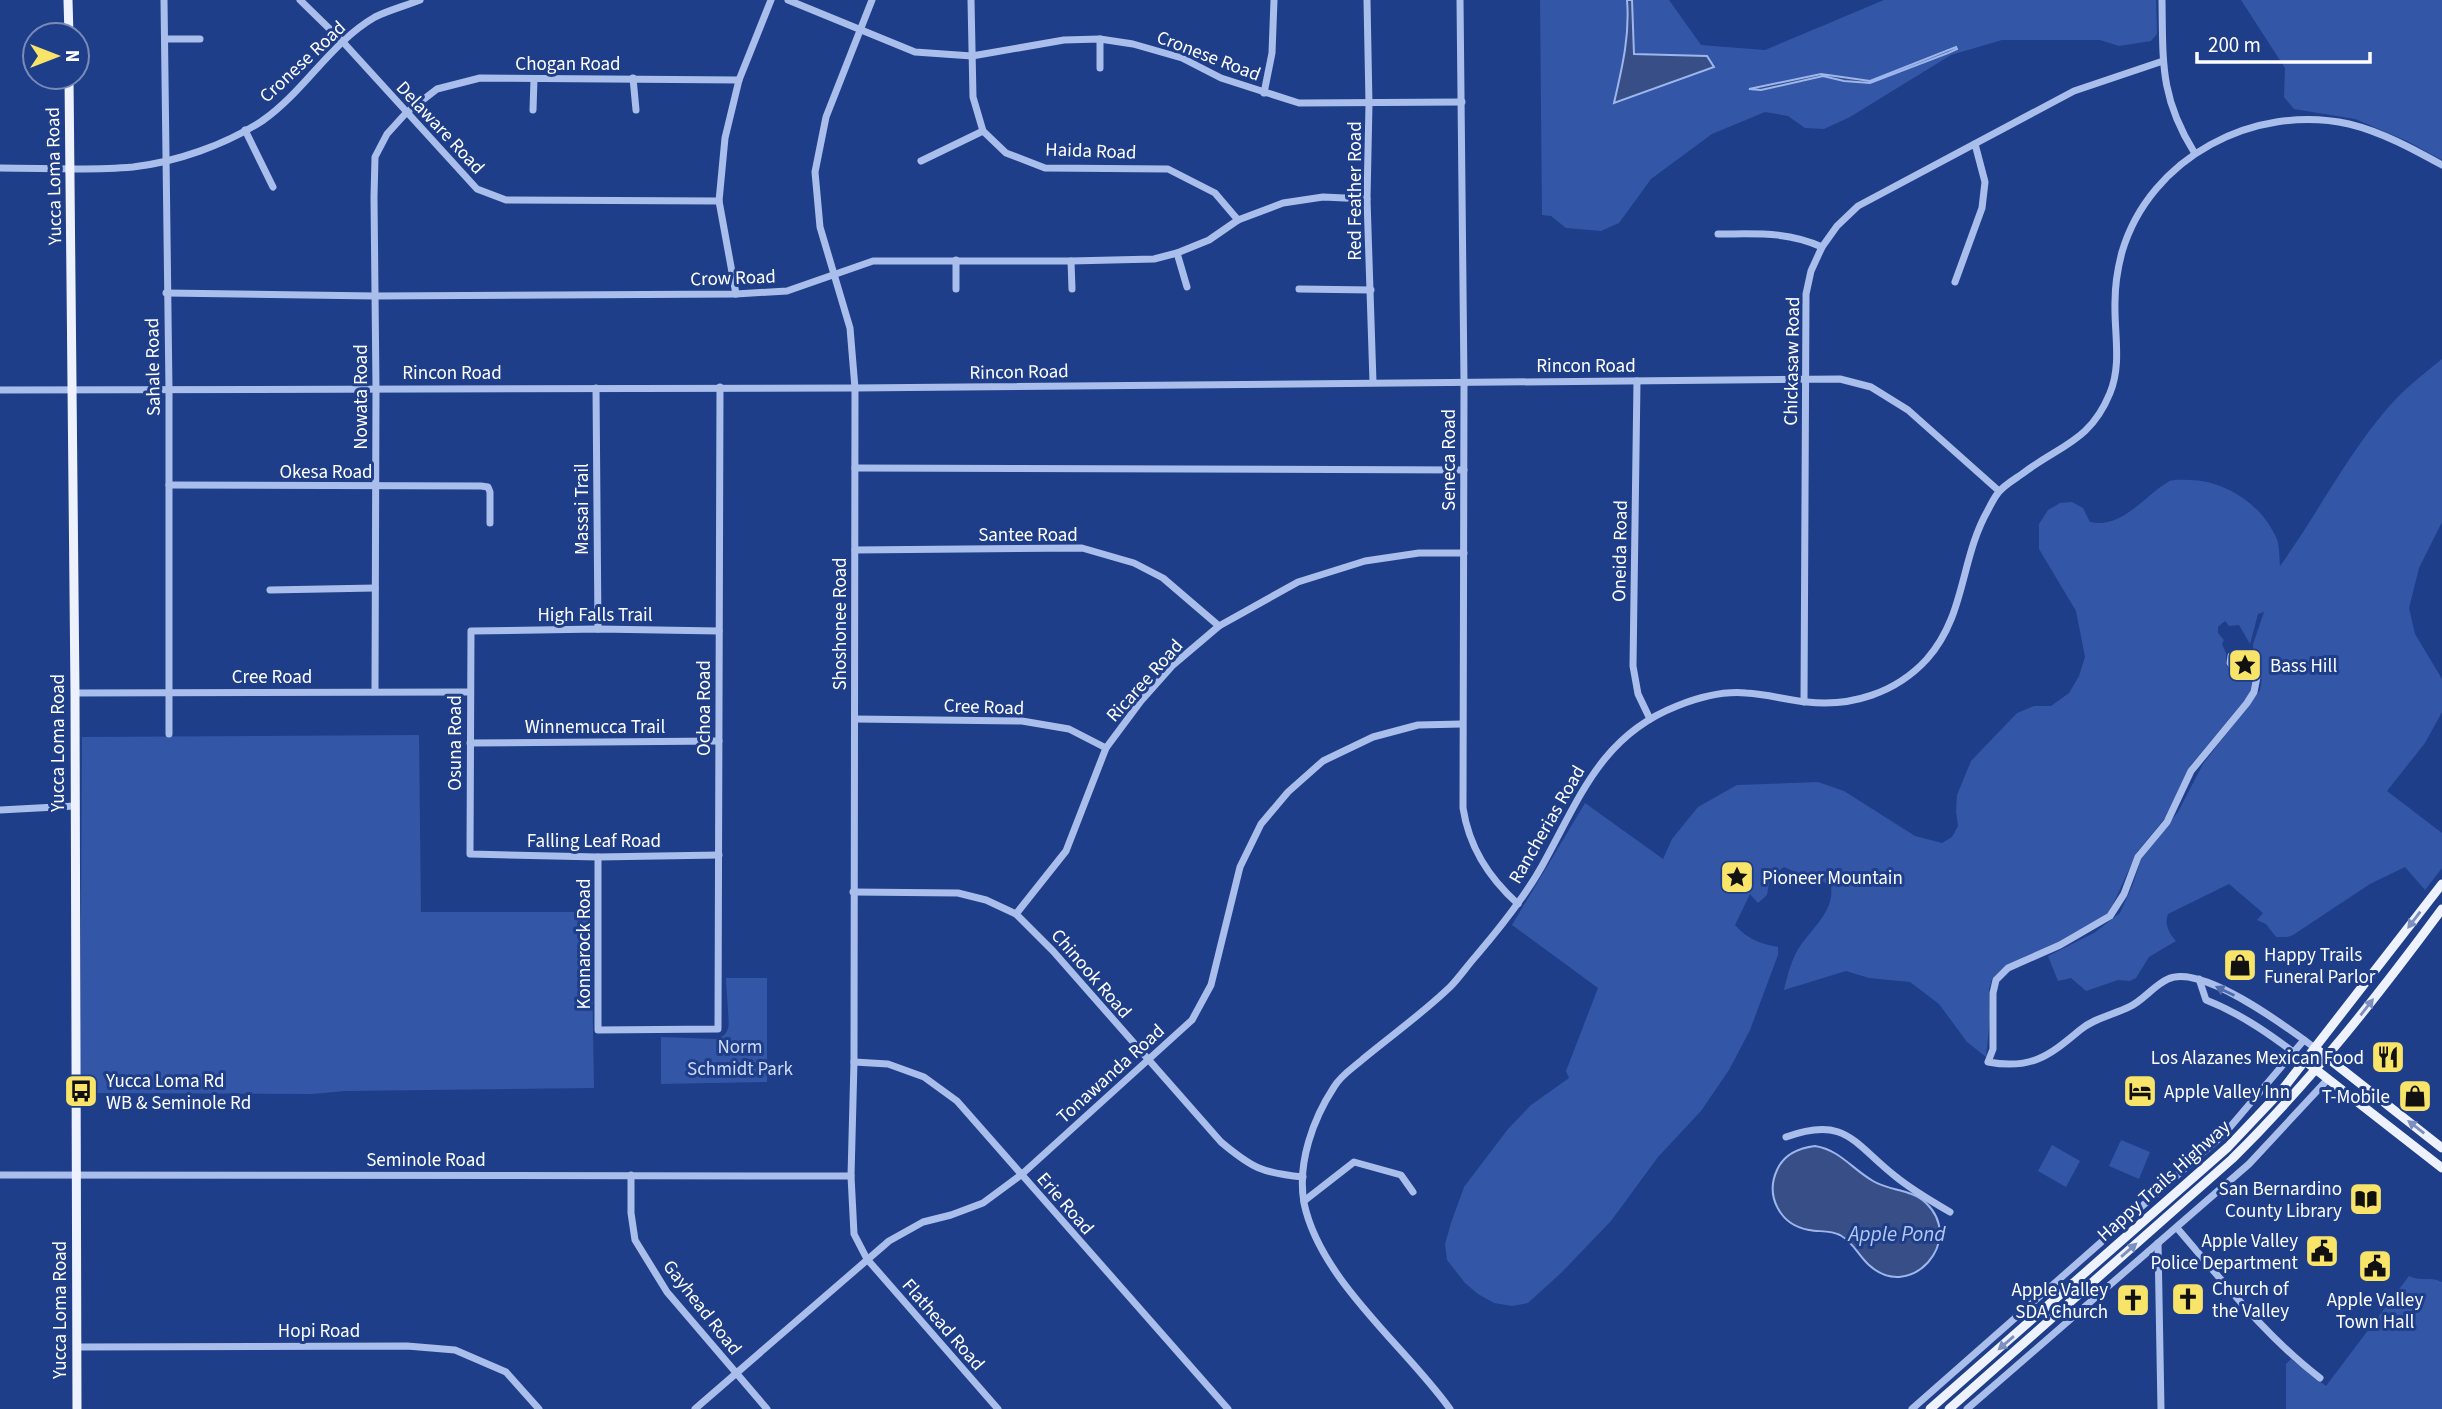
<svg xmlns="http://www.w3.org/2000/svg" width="2442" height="1409" font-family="'Source Sans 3',sans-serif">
	<rect width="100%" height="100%" fill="#1f3e89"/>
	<g fill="#3356a6">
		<path d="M 1540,0 L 1669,0 L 1701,45 L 1765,50 L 1884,0 L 2215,0 L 2156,0 L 2157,34 L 2151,41 L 2119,46 L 2100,40 L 2002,40 L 1951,55 L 1850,117 L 1824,129 L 1805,128 L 1788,116 L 1765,112 L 1712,134 L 1651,179 L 1619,223 L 1601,231 L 1566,228 L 1551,216 L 1542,215 Z"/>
		<path d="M 2241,0 L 2442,0 L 2442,160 L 2407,141 L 2355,119 L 2294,109 L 2284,97 L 2285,68 Z"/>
		<path d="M 2442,359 L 2442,522 L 2419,568 L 2409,608 L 2415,634 L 2442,679 L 2442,712 L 2425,743 L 2387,791 L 2442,833 L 2442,868 L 2425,890 L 2405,867 L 2370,884 L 2293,935 L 2287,937 L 2276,937 L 2266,924 L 2257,920 L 2263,913 L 2229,884 L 2168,914 C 2164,924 2169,933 2176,941 L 2149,957 L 2136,978 L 2130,981 L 2118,980 L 2086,991 L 2071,978 L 2058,981 L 2048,956 L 2094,933 L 2120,913 L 2133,884 L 2141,859 L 2178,812 L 2203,764 L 2260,690 C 2262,680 2264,675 2254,669 L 2253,644 L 2264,612 L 2258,614 L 2250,644 L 2239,625 L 2229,626 L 2225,621 L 2218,627 L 2218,633 L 2224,640 L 2222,644 L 2226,653 L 2226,665 L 2235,675 L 2253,678 L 2253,687 L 2249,695 L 2190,766 L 2165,818 L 2137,852 L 2109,913 L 2070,937 L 2002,969 L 1992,979 L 1989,989 L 1990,1018 L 1986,1057 L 1967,1042 L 1939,1004 L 1910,982 L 1869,978 L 1846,971 L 1784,990 C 1787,977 1790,965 1796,953 C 1807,932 1835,913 1831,887 L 1821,880 L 1808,878 L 1784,867 L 1770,877 L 1767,895 L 1758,903 L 1750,894 L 1735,925 C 1747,939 1761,944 1778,947 L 1778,955 L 1750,1030 L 1729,1070 L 1701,1111 L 1658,1157 L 1611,1221 L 1561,1273 L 1528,1303 L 1512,1306 L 1494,1303 L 1478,1294 L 1465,1283 L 1447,1260 L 1445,1244 L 1451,1223 L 1464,1187 L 1508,1129 L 1531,1105 L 1569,1078 L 1566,1071 L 1598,988 L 1512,925 L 1585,803 L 1663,859 L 1672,839 L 1698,807 L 1737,785 L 1818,782 L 1844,791 L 1915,836 L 1942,843 L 1952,837 L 1958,826 L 1956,811 L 1957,795 L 1971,761 L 2017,713 L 2034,706 L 2051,706 L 2069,693 L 2079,676 L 2085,657 L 2076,611 L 2039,549 L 2039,524 L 2048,510 L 2060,503 L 2072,502 L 2083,508 L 2090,522 C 2122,529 2143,497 2168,482 C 2173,479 2182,480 2189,480 C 2223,480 2260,503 2275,535 C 2280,544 2279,556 2280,566 C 2317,515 2345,458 2386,410 C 2403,390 2422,375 2442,359 Z"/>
		<path d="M 419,735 L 421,912 L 591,912 L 594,1088 L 345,1091 L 312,1094 L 80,1093 L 82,737 Z"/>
		<path d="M 726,978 L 767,978 L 767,1082 L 661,1084 L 661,1037 L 716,1039 C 722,1037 726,1035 728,1028 C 730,1024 726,987 726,978 Z"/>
		<path d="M 2121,1140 L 2150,1152 L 2139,1179 L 2109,1166 Z"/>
		<path d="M 2052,1145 L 2080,1161 L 2066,1187 L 2038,1171 Z"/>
		<path d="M 2409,1276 C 2421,1282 2431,1276 2442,1282 L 2442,1409 L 2286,1409 L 2286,1364 L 2291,1359 L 2326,1386 Z"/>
	</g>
	<g fill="#384e86" stroke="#9db6ec" stroke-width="2">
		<path d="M 1627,0 L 1632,0 L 1634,54 L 1707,56 L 1714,67 L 1614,103 C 1622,68 1630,36 1627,0 Z"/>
		<path d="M 1956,47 L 1957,49 L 1948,53 L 1870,83 L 1844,81 L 1823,76 L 1761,90 L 1749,89 L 1821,74 L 1870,81 Z"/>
		<path d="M 1815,1146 C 1840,1150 1852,1169 1873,1181 C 1889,1191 1912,1189 1926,1203 C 1966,1241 1910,1303 1869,1265 C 1858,1255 1854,1243 1840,1235 C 1830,1230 1819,1232 1809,1230 C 1780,1225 1765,1196 1777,1170 C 1784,1154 1799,1148 1815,1146 Z"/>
	</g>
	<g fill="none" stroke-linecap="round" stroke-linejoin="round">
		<g stroke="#aabeeb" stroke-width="7">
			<path d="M 164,0 L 169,390 L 169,734"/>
			<path d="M 300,0 L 343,42 L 477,189 L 506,200 L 719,201"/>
			<path d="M 788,0 L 915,52 L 972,56 L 1064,40 L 1100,39 L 1133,44 L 1182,58 L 1221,78 L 1299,103 L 1462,102"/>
			<path d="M 872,0 L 826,117 L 815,172 L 820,227 L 850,328 L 855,388 L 854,1062 L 851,1176 L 854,1234 L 867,1259 L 998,1409"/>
			<path d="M 971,0 L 973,97 L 983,131 L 1006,153 L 1045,168 L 1168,169 L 1215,193 L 1238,220"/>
			<path d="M 1367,0 L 1369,104 L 1367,199 L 1373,382"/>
			<path d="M 1460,0 L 1464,382 L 1463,808 C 1469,847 1488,877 1518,904"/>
			<path d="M 2162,0 C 2163,63 2160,97 2194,152"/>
			<path d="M 165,39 L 200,39"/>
			<path d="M 1100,68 L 1100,39"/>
			<path d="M 633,78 L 636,110"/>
			<path d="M 1264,93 L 1272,53 L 1274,0"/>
			<path d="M 533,110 L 534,79"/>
			<path d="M 245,130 L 273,187"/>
			<path d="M 921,161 L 983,131"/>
			<path d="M 0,168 C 44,168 89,171 133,167 C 176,162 225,145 262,121 C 304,92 330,43 375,17 C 389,10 405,6 420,0"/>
			<path d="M 1718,234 C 1756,234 1787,231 1822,247"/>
			<path d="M 1177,253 L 1187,287"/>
			<path d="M 956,260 L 956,289"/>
			<path d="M 1071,261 L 1072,289"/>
			<path d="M 1955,282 L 1982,208 L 1985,182 L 1975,144"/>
			<path d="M 1299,289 L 1371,290"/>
			<path d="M 166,293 L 375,296 L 736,294 L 787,291 L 873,261 L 1071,261 L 1154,259 L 1177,253 L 1209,240 L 1238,220 L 1283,203 L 1323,197 L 1367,199"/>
			<path d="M 736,294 L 719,201 L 725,138 L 739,80 L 771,0"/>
			<path d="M 1637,381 L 1633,666 L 1638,694 L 1650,719"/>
			<path d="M 596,388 L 598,629"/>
			<path d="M 0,390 L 855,388 L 1840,379 L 1871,387 L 1908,410 L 1999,491"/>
			<path d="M 855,468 L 1464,470"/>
			<path d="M 169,485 L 481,486 L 488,487 L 490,492 L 490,523"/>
			<path d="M 855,550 L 1082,548 L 1134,563 L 1163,578 L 1219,626"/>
			<path d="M 270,590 L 375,588"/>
			<path d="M 719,631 L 598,629 L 471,631 L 470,854 L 598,857 L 719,855"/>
			<path d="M 2231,656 L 2230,663 L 2236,672 L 2252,674 L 2257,677 L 2254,692 L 2247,703 L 2191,771 L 2167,822 L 2138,857 L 2124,894 L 2110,916 L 2060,945 L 2008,968 L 1996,980 L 1993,993 L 1993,1049 L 1988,1062 C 2031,1070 2049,1056 2080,1030 C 2094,1018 2113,1015 2129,1007 C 2143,1001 2154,985 2168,979 C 2202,963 2288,1028 2315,1048"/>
			<path d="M 375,691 L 376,388 L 374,197 L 375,157 L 387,134 L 406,113 L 437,89 L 480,78 L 739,80"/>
			<path d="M 75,693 L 470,692"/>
			<path d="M 1804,702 L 1806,294 L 1811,271 L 1822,247 L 1837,226 L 1858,206 L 2074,91 L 2163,61"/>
			<path d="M 855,719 L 1022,721 L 1069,729 L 1106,748"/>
			<path d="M 470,743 L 719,741"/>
			<path d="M 0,810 L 75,806"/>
			<path d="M 598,857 L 598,1030 L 718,1029 L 720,387"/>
			<path d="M 853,892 L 958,893 L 986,900 L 1016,914 L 1053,951 L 1221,1142 C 1252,1168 1262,1173 1303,1177"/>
			<path d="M 1016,914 L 1066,851 L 1106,748 L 1141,701 L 1173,665 L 1219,626 L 1298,582 L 1365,561 L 1419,553 L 1464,553"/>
			<path d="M 2199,979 L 2206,1000 C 2242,1014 2274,1037 2305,1061"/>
			<path d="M 854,1062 L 888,1064 L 924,1077 L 957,1101 L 1228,1409"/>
			<path d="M 1786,1137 C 1846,1115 1854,1144 1895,1176 C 1912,1190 1931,1201 1950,1212"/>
			<path d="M 0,1175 L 851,1176"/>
			<path d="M 631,1175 L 631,1213 L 635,1240 L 667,1292 L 767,1409"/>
			<path d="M 1304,1201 L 1354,1162 L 1401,1175 L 1413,1192"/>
			<path d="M 2177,1228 C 2222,1280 2265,1336 2320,1378"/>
			<path d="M 2158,1243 L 2161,1409"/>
			<path d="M 77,1347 L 407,1346 L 455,1350 L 506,1372 L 539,1409"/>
			<path d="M 695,1409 L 889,1241 L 923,1222 L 951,1215 L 983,1203 L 1021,1175 L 1192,1020 L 1211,985 L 1240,867 L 1261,824 L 1288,792 L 1323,761 L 1373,737 L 1418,725 L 1462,724"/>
			<path d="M 1450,1409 C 1405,1346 1320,1280 1304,1203 C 1297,1163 1313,1119 1334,1087 C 1341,1075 1353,1068 1363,1059 C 1392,1035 1423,1013 1450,987 C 1459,978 1467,966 1476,956 C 1500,928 1524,898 1542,866 C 1579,800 1600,736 1677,706 C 1697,698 1724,691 1746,693 C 1767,694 1786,700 1807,702 C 1851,707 1896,693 1927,659 C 1966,615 1960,559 1988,510 C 1991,504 1994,498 1998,493 C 2004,485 2015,479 2022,474 C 2060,445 2090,442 2110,393 C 2122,364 2114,333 2115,302 C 2115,286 2118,267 2122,252 C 2150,157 2255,103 2349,124 C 2382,132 2413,149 2442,165"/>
			<path d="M 1912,1409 L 2225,1133 L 2304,1040"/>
			<path d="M 1967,1409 L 2249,1164 L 2328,1079"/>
		</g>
		<g stroke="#eef2fe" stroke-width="9">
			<path d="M 68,0 L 69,35"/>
			<path d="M 69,77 L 75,693 L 77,1409"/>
			<path d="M 2315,1048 L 2442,1148"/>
			<path d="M 2305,1061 L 2442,1168"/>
			<path d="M 1930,1409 L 2228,1147 L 2282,1090 L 2442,884"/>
			<path d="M 1949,1409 L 2232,1159 C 2310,1082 2377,997 2442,909"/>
		</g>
	</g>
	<defs><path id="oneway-solid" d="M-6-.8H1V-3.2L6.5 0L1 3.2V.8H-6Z" transform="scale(1.75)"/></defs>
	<g fill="#7c8fbe">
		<use href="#oneway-solid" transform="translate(2414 920) rotate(127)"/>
		<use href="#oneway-solid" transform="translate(2367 1007) rotate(-52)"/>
		<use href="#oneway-solid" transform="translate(2416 1127) rotate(-142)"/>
		<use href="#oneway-solid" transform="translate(2129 1250) rotate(-41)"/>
		<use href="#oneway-solid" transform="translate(2006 1343) rotate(139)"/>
	</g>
	<use fill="#506bab" href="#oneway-solid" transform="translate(2225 991) rotate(-154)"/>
	<defs>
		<g id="sight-square" transform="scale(1.75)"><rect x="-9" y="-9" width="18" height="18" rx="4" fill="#f9e46a" stroke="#1f3e89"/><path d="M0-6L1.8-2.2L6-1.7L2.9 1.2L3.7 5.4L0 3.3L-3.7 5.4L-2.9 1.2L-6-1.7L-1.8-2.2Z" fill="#111"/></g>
		<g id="shop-square" transform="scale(1.75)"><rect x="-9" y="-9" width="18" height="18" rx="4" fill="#f9e46a" stroke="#1f3e89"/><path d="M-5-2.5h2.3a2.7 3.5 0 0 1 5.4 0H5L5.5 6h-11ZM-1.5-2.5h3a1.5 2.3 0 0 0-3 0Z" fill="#111"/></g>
		<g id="restaurant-square" transform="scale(1.75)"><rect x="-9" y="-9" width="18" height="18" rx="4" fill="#f9e46a" stroke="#1f3e89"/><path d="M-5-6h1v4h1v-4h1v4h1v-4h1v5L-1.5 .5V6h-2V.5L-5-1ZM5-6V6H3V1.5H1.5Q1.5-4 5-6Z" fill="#111"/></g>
		<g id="bus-square" transform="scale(1.75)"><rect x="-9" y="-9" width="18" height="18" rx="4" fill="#f9e46a" stroke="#1f3e89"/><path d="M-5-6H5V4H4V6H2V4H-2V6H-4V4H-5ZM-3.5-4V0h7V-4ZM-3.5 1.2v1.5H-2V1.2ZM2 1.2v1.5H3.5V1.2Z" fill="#111"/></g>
		<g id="hotel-square" transform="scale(1.75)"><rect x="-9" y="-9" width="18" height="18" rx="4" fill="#f9e46a" stroke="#1f3e89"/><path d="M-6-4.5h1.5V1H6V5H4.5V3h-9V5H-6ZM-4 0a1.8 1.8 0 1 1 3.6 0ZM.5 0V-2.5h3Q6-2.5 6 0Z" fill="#111"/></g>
		<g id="library-square" transform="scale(1.75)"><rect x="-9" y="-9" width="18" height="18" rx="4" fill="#f9e46a" stroke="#1f3e89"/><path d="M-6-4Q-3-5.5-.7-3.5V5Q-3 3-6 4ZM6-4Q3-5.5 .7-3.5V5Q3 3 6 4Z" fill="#111"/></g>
		<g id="civic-square" transform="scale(1.75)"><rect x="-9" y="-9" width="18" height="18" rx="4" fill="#f9e46a" stroke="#1f3e89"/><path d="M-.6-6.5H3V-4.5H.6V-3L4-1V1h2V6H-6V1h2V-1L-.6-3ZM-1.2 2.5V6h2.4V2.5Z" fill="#111"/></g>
		<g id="church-square" transform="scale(1.75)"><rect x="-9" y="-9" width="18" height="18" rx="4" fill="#f9e46a" stroke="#1f3e89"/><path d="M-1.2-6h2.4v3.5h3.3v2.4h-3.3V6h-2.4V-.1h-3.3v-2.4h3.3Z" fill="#111"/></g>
	</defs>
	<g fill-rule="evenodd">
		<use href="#sight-square" x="2245" y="665"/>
		<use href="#sight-square" x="1737" y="877"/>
		<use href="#shop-square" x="2240" y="965"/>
		<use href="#restaurant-square" x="2388" y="1057"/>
		<use href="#bus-square" x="81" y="1091"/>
		<use href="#hotel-square" x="2140" y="1091"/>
		<use href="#shop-square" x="2415" y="1096"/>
		<use href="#library-square" x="2366" y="1199"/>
		<use href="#civic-square" x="2322" y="1251"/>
		<use href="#civic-square" x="2375" y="1266"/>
		<use href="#church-square" x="2188" y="1299"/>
		<use href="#church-square" x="2133" y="1300"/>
	</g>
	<g text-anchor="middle" stroke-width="6" stroke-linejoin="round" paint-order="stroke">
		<g font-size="19" fill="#fff" stroke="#1f3e89">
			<text transform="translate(1209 55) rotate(21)" y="7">Cronese Road</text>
			<text transform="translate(302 61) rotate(-43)" y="7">Cronese Road</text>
			<text x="568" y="70">Chogan Road</text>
			<text transform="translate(441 127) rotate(47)" y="7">Delaware Road</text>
			<text transform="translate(1091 150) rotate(2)" y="7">Haida Road</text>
			<text transform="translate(53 176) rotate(-91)" y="7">Yucca Loma Road</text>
			<text transform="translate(1354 191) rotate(-90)" y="7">Red Feather Road</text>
			<text transform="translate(733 277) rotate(-2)" y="7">Crow Road</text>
			<text transform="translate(1791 361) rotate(-89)" y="7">Chickasaw Road</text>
			<text x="1586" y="372">Rincon Road</text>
			<text transform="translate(152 367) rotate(-91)" y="7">Sahale Road</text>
			<text transform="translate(1019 371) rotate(-1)" y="7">Rincon Road</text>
			<text x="452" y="379">Rincon Road</text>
			<text transform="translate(360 397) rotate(-90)" y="7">Nowata Road</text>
			<text transform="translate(1448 460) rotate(-90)" y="7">Seneca Road</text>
			<text x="326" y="478">Okesa Road</text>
			<text transform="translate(581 509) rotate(-90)" y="7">Massai Trail</text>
			<text x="1028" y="541">Santee Road</text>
			<text transform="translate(1619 551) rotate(-89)" y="7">Oneida Road</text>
			<text x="595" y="621">High Falls Trail</text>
			<text transform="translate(839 624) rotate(-90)" y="7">Shoshonee Road</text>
			<text x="272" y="683">Cree Road</text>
			<text transform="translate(1144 680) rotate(-48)" y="7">Ricaree Road</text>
			<text transform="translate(984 706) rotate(2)" y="7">Cree Road</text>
			<text transform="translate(703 708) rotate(-90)" y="7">Ochoa Road</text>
			<text x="595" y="733">Winnemucca Trail</text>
			<text transform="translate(57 743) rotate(-90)" y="7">Yucca Loma Road</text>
			<text transform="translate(454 743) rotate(-90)" y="7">Osuna Road</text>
			<text transform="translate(1546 824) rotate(-60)" y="7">Rancherias Road</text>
			<text x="594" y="847">Falling Leaf Road</text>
			<text transform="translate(583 944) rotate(-90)" y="7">Konnarock Road</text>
			<text transform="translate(1092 973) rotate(49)" y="7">Chinook Road</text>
			<text transform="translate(1110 1073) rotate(-42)" y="7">Tonawanda Road</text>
			<text x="426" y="1166">Seminole Road</text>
			<text transform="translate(2163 1180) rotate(-42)" y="7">Happy Trails Highway</text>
			<text transform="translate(1066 1203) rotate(49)" y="7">Erie Road</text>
			<text transform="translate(703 1307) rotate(52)" y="7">Gayhead Road</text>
			<text transform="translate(59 1310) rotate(-90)" y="7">Yucca Loma Road</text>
			<text transform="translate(944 1324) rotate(49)" y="7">Flathead Road</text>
			<text x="319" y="1337">Hopi Road</text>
		</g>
		<g font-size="19" fill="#fff" stroke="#1f3e89" text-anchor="start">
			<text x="2270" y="672">Bass Hill</text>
			<text x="1762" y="884">Pioneer Mountain</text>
			<text x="2264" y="961">Happy Trails<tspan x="2264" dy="22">Funeral Parlor</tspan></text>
			<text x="2364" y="1064" text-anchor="end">Los Alazanes Mexican Food</text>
			<text x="106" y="1087">Yucca Loma Rd<tspan x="106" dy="22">WB &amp; Seminole Rd</tspan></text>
			<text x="2164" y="1098">Apple Valley Inn</text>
			<text x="2390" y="1103" text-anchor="end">T-Mobile</text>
			<text x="2342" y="1195" text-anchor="end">San Bernardino<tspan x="2342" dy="22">County Library</tspan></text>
			<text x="2298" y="1247" text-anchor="end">Apple Valley<tspan x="2298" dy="22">Police Department</tspan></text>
			<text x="2212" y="1295">Church of<tspan x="2212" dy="22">the Valley</tspan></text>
			<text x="2108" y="1296" text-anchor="end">Apple Valley<tspan x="2108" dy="22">SDA Church</tspan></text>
			<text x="2375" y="1306" text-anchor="middle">Apple Valley<tspan x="2375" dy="22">Town Hall</tspan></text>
		</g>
		<g font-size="19" fill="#cfdbf8" stroke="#1f3e89">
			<text x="740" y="1053">Norm<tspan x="740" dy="22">Schmidt Park</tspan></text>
		</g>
		<g font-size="21" font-style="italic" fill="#b5c8f2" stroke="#1f3e89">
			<text x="1897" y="1241">Apple Pond</text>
		</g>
	</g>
	<g transform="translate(56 56) rotate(90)"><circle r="33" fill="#1f3e89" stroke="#798bb8" stroke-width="2"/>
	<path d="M0-5L12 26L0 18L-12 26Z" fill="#f9e46a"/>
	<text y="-10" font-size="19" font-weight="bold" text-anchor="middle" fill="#ffffff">N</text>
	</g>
	<path d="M2197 52v10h173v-10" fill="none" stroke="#ffffff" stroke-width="3.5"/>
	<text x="2208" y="52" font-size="21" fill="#ffffff" stroke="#1f3e89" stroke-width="5" paint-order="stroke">200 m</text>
</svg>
